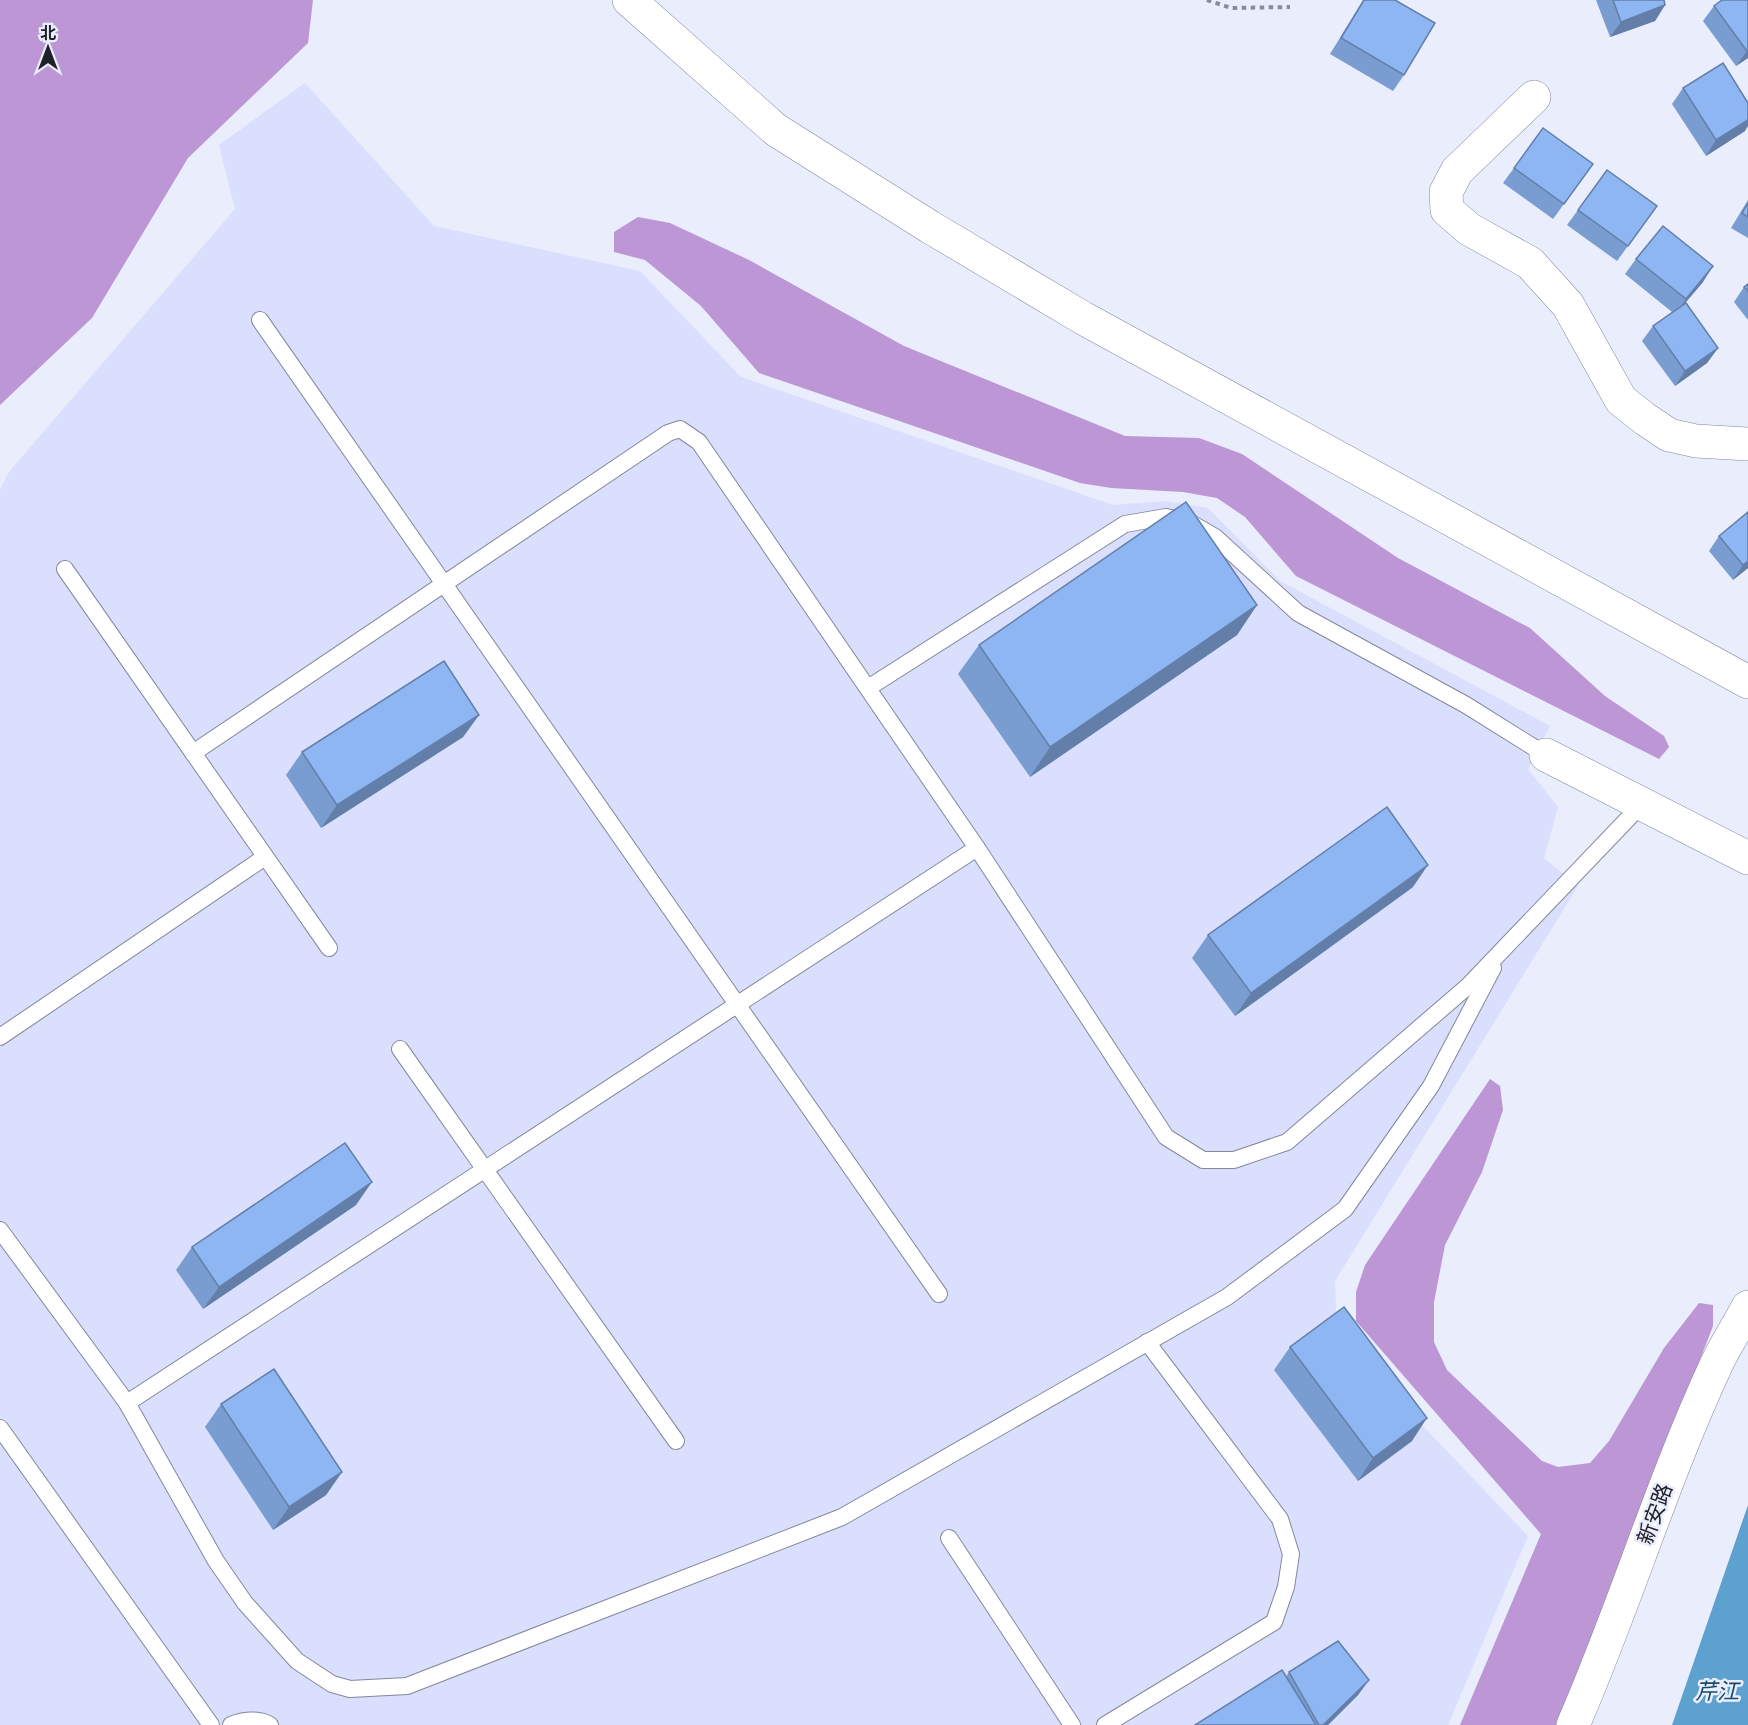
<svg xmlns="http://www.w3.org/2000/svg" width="1748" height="1725" font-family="'DM Sans','Noto Sans SC',sans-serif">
	<rect width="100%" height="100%" fill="#eaedfb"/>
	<path fill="#d9dffd" d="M 305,83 L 434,226 L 640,271 L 741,377 L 1113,505 L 1166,501 L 1208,508 L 1280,581 L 1550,726 L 1528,769 L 1558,807 L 1544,858 L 1578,886 L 1335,1281 L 1337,1336 L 1528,1536 L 1448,1725 L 0,1725 L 0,489 L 9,472 L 235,209 L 219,145 Z"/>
	<g fill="#bd96d5">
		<path d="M 0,0 L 313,0 L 308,43 L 188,158 L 92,318 L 0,405 Z"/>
		<path d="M 638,217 L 670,223 L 749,260 L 904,346 L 1125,436 L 1199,438 L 1242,454 L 1398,558 L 1530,628 L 1605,696 L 1664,736 L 1669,747 L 1659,759 L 1296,576 L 1245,517 L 1217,498 L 1183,492 L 1111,488 L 1080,483 L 759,373 L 701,306 L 645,260 L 614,252 L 614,232 Z"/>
		<path d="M 1490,1079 L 1500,1086 L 1503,1110 L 1482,1172 L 1445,1245 L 1434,1302 L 1434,1342 L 1447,1370 L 1542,1461 L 1558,1467 L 1590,1463 L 1609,1441 L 1664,1348 L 1699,1303 L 1713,1305 L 1713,1326 L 1585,1658 L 1557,1725 L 1460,1725 L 1541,1534 L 1356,1321 L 1356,1292 L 1365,1265 Z"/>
	</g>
	<path fill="#5da1cf" d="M 1748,1505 L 1748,1725 L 1672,1725 Z"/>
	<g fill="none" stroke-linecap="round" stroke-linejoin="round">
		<g stroke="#83889c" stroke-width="18">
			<g id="lane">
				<path d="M 260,320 L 939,1294"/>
				<path d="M 65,569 L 329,948"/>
				<path d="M 868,688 L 1125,524 L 1166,517 L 1189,522 L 1215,537 L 1298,613 L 1466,705 L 1546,755"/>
				<path d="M 193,753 L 668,433 L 680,429 L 699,442 L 977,848 L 1166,1137 L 1203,1160 L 1234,1160 L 1287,1142 L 1468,986 L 1642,804"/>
				<path d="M 0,1037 L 265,857"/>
				<path d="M 400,1049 L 676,1441"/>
				<path d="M 0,1230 L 127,1403 L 216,1561 L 245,1603 L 297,1661 L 332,1684 L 350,1689 L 407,1686 L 842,1517 L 1227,1297 L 1345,1209 L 1431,1086 L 1493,968"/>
				<path d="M 127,1403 L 977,848"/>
				<path d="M 0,1428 L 211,1725"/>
				<path d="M 949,1538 L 1072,1725"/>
				<path d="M 231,1725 C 242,1720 259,1718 270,1725"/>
				<path d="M 1105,1725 L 1274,1622 L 1286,1587 L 1291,1554 L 1280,1519 L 1147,1342"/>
			</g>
		</g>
		<g stroke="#83889c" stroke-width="34">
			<g id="street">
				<path d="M 1534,97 L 1457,171 L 1446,192 L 1447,210 L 1469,229 L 1530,263 L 1568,305 L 1621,400 L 1645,419 L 1669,435 L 1696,441 L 1748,444"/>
				<path d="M 1546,755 L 1748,858"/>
			</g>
		</g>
		<g stroke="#83889c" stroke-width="34">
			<g id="secondary">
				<path d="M 629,0 L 776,130 L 930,227 L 1083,318 L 1748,682"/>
				<path d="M 1573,1725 C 1625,1606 1662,1481 1717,1363 C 1726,1344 1738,1326 1748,1307"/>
			</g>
		</g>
		<path stroke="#898b96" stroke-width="4" stroke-dasharray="4.5 4.5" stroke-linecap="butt" d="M 1207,0 L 1231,8 L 1290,7"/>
		<use href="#lane" stroke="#fff" stroke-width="16"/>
		<use href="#street" stroke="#fff" stroke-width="33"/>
		<use href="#secondary" stroke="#fff" stroke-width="33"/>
	</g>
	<g fill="#799dd0">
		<path d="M 1363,0 L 1395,0 L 1404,75 L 1393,91 L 1330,54 Z"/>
		<path d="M 1596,0 L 1664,0 L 1665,5 L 1655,21 L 1610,37 Z"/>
		<path d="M 1748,0 L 1748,58 L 1736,66 L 1703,21 L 1714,6 Z"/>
		<path d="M 1683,88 L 1745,131 L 1706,156 L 1672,104 Z"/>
		<path d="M 1543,128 L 1593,164 L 1553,219 L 1503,183 Z"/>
		<path d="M 1607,170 L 1657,206 L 1617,261 L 1567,225 Z"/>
		<path d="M 1748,200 L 1748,238 L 1731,228 Z"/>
		<path d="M 1636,259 L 1703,282 L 1684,304 L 1718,348 L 1707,363 L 1675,386 L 1642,341 L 1653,326 L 1672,312 L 1625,274 Z"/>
		<path d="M 1748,284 L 1748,320 L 1734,302 L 1744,287 Z"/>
		<path d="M 1719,536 L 1748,568 L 1733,580 L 1709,551 Z"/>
		<path d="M 1257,605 L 1237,635 L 1030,777 L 958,674 L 979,645 Z"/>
		<path d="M 479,715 L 463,737 L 321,828 L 286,775 L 302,752 Z"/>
		<path d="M 1413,887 L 1235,1016 L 1192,958 L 1208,935 Z"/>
		<path d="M 356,1205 L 203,1309 L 176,1270 L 192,1247 Z"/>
		<path d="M 1290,1347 L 1412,1441 L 1358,1481 L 1274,1370 Z"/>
		<path d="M 221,1404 L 342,1472 L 326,1495 L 273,1530 L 205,1427 Z"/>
		<path d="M 1289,1672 L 1369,1680 L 1358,1695 L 1328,1725 L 1195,1725 L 1286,1677 Z"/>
	</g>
	<g fill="#637fa9">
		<path d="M 1665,5 L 1655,21 L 1610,37 L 1621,22 Z"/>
		<path d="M 1748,50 L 1748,58 L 1736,66 L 1747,51 Z"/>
		<path d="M 1748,120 L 1748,126 L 1745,131 L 1706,156 L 1716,140 Z"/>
		<path d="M 1713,266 L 1703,282 L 1675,315 L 1686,299 Z"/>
		<path d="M 1718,348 L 1707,363 L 1675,386 L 1685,371 Z"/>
		<path d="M 1748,561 L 1748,568 L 1733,580 L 1743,565 Z"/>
		<path d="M 1257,605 L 1237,635 L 1030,777 L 1050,747 Z"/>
		<path d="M 479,715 L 463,737 L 321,828 L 337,805 Z"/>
		<path d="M 1428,865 L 1413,887 L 1235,1016 L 1251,993 Z"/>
		<path d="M 372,1182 L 356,1205 L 203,1309 L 219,1287 Z"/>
		<path d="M 1427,1418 L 1412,1441 L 1358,1481 L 1373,1458 Z"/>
		<path d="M 342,1472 L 326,1495 L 273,1530 L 289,1507 Z"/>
		<path d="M 1369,1680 L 1358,1695 L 1328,1725 L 1323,1725 Z"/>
	</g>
	<g fill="#8db6f2" stroke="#637fa9" stroke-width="1.5">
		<path d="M 1364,0 L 1395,0 L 1435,23 L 1404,75 L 1341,38 Z"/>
		<path d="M 1613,0 L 1664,0 L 1665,5 L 1621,22 Z"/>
		<path d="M 1722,0 L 1748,0 L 1748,50 L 1747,51 L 1714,6 Z"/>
		<path d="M 1723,63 L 1748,103 L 1748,120 L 1716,140 L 1683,88 Z"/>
		<path d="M 1543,128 L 1593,164 L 1564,204 L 1514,168 Z"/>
		<path d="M 1607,170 L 1657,206 L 1628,246 L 1578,210 Z"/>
		<path d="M 1748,203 L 1748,217 L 1742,213 Z"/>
		<path d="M 1663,226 L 1713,266 L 1686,299 L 1636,259 Z"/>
		<path d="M 1748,284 L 1748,291 L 1744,287 Z"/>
		<path d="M 1686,303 L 1718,348 L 1685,371 L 1653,326 Z"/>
		<path d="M 1186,502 L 1257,605 L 1050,747 L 979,645 Z"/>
		<path d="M 1748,512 L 1748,561 L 1743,565 L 1719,536 Z"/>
		<path d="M 444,661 L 479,715 L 337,805 L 302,752 Z"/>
		<path d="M 1387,807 L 1428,865 L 1251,993 L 1208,935 Z"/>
		<path d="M 345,1143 L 372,1182 L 219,1287 L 192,1247 Z"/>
		<path d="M 1344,1307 L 1427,1418 L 1373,1458 L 1290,1347 Z"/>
		<path d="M 274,1369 L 342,1472 L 289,1507 L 221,1404 Z"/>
		<path d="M 1338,1641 L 1369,1680 L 1323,1725 L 1319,1725 L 1289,1672 Z"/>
		<path d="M 1282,1670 L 1316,1725 L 1195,1725 Z"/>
	</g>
	<g text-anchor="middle" stroke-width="5" stroke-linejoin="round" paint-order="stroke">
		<g font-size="21" fill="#20222a" stroke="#eaedfb">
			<text transform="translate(1655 1514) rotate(-70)" y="7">新安路</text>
		</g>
		<g font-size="22" font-style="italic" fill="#174b6b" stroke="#eaedfb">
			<text x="1717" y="1699">芹江</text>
		</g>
	</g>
	<g transform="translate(48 48)" stroke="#eaedfb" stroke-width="4.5" paint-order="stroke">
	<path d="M0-4.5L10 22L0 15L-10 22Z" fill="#20222a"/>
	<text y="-9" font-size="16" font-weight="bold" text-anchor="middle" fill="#20222a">北</text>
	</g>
</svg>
